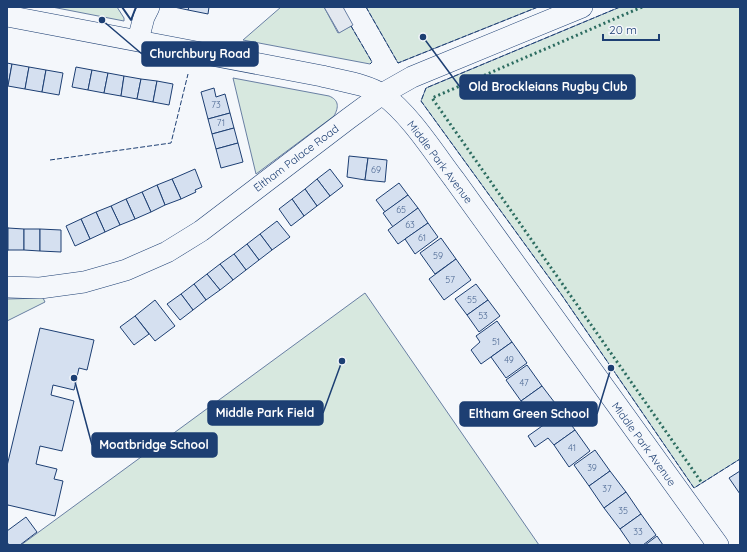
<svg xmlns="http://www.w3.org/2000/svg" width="747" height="552" font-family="Quicksand,sans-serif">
	<rect width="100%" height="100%" fill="#f4f7fb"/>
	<g fill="#d7e8df" stroke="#687fa3">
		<path d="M 52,7 L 117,7 L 124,18 L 124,21 Z"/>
		<path d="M 281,7 L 324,7 L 338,33 L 351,26 L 372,62 L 370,64 L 243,40 Z"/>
		<path d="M 366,7 L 538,7 L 398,63 Z"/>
		<path d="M 620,7 L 740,7 L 740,459 L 694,488 L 561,294 L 421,101 L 426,88 Z"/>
		<path d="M 233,78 L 329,96 C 339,100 339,107 334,116 L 256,174 Z"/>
		<path d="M 365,293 L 539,545 L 21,545 Z"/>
		<path d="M 43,298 L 45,302 L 7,321 L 7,299 Z"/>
	</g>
	<path fill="#e3e8f0" stroke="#687fa3" d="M 324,7 L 343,7 L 353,25 L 339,33 Z"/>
	<g fill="#d5e0f0" stroke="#1d3f73">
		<path d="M 174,7 L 189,7 L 188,10 Z"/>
		<path d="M 189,7 L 209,7 L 208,14 L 188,10 Z"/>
		<path d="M 7,63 L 12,64 L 8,86 L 7,86 Z"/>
		<path d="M 12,64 L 29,67 L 25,89 L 8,86 Z"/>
		<path d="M 29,67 L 46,70 L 42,92 L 25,89 Z"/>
		<path d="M 76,67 L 92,70 L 88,90 L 72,87 Z"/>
		<path d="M 46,70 L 63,73 L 59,95 L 42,92 Z"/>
		<path d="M 92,70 L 108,73 L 104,93 L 88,90 Z"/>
		<path d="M 108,73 L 124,76 L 121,96 L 104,93 Z"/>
		<path d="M 124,76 L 141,79 L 137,99 L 121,96 Z"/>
		<path d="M 141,79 L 157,81 L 153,102 L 137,99 Z"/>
		<path d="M 157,81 L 173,84 L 169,105 L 153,102 Z"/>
		<path d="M 214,88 L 216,97 L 225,94 L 230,113 L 208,119 L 201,92 Z"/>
		<path d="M 230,113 L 234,128 L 212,134 L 208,119 Z"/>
		<path d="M 234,128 L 238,143 L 216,149 L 212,134 Z"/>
		<path d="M 238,143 L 243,162 L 221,168 L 216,149 Z"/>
		<path d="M 349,156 L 368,158 L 365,180 L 347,177 Z"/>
		<path d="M 368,158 L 387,160 L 385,182 L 365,180 Z"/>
		<path d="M 195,169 L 202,187 L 195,190 L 196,192 L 181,199 L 172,179 Z"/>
		<path d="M 330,169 L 343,186 L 330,196 L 317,179 Z"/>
		<path d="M 172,179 L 181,199 L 165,205 L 157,185 Z"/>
		<path d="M 317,179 L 330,196 L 317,206 L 305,189 Z"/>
		<path d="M 399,183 L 408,195 L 385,212 L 376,200 Z"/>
		<path d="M 157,185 L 165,205 L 151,212 L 142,192 Z"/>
		<path d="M 305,189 L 317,206 L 304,216 L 292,199 Z"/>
		<path d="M 142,192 L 151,212 L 135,219 L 126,199 Z"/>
		<path d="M 408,195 L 418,208 L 393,227 L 383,213 Z"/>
		<path d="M 126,199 L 135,219 L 120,225 L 111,206 Z"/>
		<path d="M 292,199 L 304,216 L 291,226 L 279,209 Z"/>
		<path d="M 111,206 L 120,225 L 105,232 L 96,212 Z"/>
		<path d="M 418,208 L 428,223 L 398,244 L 388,230 Z"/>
		<path d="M 96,212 L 105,232 L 90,239 L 81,219 Z"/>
		<path d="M 81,219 L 90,239 L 75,246 L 66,226 Z"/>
		<path d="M 277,221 L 290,237 L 272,250 L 260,234 Z"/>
		<path d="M 428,223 L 438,237 L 415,254 L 405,239 Z"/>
		<rect x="7" y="228" width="1" height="22"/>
		<path d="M 8,228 L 24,229 L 24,250 L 8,250 Z"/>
		<path d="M 24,229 L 40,229 L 40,251 L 24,250 Z"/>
		<path d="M 40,229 L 61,230 L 61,252 L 40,251 Z"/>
		<path d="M 260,234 L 272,250 L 259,260 L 247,244 Z"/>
		<path d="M 441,238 L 456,259 L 435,274 L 420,253 Z"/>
		<path d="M 247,244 L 259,260 L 246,270 L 234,254 Z"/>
		<path d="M 234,254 L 246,270 L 233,280 L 220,264 Z"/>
		<path d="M 456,259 L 471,280 L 444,300 L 429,279 Z"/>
		<path d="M 220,264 L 233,280 L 220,290 L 207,274 Z"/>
		<path d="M 207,274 L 220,290 L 206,300 L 194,284 Z"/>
		<path d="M 194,284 L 206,300 L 193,310 L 181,294 Z"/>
		<path d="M 476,284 L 488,300 L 467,315 L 455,299 Z"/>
		<path d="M 181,294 L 193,310 L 180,320 L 167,304 Z"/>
		<path d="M 155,300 L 175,326 L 155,341 L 135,316 Z"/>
		<path d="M 488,300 L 500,316 L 479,332 L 467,315 Z"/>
		<path d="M 135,316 L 149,334 L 134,345 L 120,327 Z"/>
		<path d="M 497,321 L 512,342 L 481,364 L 471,350 L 480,342 L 476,336 Z"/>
		<path d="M 40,328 L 94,340 L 87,370 L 79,368 L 74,390 L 53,385 L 51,395 L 74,401 L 62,451 L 40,446 L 36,464 L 57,469 L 54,479 L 63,481 L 55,516 L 8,505 L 7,508 L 7,466 Z"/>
		<path d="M 512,342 L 527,363 L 506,378 L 491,357 Z"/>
		<path d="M 527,365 L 542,386 L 521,401 L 506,380 Z"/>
		<path d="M 542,386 L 558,407 L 537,422 L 521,401 Z"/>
		<path d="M 562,412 L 575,430 L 554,445 L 548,438 L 535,447 L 528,436 Z"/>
		<path d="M 575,430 L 590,451 L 569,467 L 554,445 Z"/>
		<path d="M 595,450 L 610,471 L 589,486 L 574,465 Z"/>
		<path d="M 610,471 L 626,492 L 604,508 L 589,486 Z"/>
		<path d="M 740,471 L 740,494 L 729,478 Z"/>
		<path d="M 626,492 L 641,514 L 620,529 L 604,508 Z"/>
		<path d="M 641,514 L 656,535 L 643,545 L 631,545 L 620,529 Z"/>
		<path d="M 26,517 L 37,532 L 20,545 L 9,545 L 7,542 L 7,531 Z"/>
		<path d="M 657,536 L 663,545 L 645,545 Z"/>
	</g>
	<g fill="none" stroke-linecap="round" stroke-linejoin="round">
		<g stroke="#1d3f73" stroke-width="22">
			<g id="minor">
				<path d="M 7,16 L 322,76 C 341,81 367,84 383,95 C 409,113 435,154 454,179 L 718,545"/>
				<path d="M 138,40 L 144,17 L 149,7"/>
				<path d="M 7,287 L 40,288 L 84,282 L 126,270 L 167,252 L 201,231 L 348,119 L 382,94 L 412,77 L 582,7"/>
			</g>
		</g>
		<use href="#minor" stroke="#f4f7fb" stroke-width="21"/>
		<path stroke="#2c6c60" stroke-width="3" stroke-dasharray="2 3" stroke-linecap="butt" d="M 642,7 L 432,98 L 702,483"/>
		<g stroke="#1d3f73" stroke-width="1" stroke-dasharray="5 2" stroke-linecap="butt">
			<path d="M 366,7 L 398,63 L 538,7"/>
			<path d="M 620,7 L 426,88 L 421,101 L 561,294 L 694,488 L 740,459"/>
			<path d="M 52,8 L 52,7"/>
			<path d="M 351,26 L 372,62 L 370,64"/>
			<path d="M 50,160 L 171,143 L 188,74"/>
		</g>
		<path stroke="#1d3f73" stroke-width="2" d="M 122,7 L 131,20 L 136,7"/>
	</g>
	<g text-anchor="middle" stroke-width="3" stroke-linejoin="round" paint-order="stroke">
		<g font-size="9" fill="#4b6792">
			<text x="216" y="108">73</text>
			<text x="221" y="126">71</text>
			<text x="376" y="173">69</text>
			<text x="401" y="213">65</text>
			<text x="410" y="228">63</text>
			<text x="422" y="241">61</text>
			<text x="438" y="259">59</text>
			<text x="450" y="283">57</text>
			<text x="472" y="303">55</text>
			<text x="483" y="319">53</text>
			<text x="496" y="345">51</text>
			<text x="509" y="363">49</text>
			<text x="524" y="386">47</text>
			<text x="572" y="451">41</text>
			<text x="592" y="471">39</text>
			<text x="607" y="492">37</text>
			<text x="623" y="514">35</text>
			<text x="638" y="535">33</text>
		</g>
		<g font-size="11" fill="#1d3f73" stroke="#f4f7fb">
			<text transform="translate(296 158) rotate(-37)" y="4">Eltham Palace Road</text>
			<text transform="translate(440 162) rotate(53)" y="4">Middle Park Avenue</text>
			<text transform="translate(644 444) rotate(54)" y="4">Middle Park Avenue</text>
		</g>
	</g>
	<path fill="none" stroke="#1d3f73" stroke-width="1.5" d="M102 20L142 54M423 37L460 87M342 361L323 413M611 368L597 414M74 378L92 445"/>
	<g fill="#1d3f73" stroke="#f4f7fb" stroke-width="1.5">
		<circle cx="102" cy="20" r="4"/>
		<circle cx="423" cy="37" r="4"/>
		<circle cx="342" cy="361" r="4"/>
		<circle cx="611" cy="368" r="4"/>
		<circle cx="74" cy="378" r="4"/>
	</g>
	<g fill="#1d3f73" stroke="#1d3f73" stroke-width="1.5">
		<rect x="142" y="42" width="116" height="24" rx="4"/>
		<rect x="460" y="75" width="175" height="24" rx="4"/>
		<rect x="208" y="401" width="115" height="24" rx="4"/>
		<rect x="460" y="402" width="137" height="24" rx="4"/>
		<rect x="92" y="433" width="125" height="24" rx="4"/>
	</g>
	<g font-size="12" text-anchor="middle" font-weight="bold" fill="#fff">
		<text x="200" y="58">Churchbury Road</text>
		<text x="548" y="91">Old Brockleians Rugby Club</text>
		<text x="265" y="417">Middle Park Field</text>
		<text x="529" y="418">Eltham Green School</text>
		<text x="154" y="449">Moatbridge School</text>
	</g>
	<rect width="747" height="552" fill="none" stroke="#1d3f73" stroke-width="16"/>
	<path d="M603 34v6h56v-6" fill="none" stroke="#1d3f73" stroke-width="2"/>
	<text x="609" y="34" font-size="12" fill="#1d3f73" stroke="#f4f7fb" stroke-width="3" paint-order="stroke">20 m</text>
</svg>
